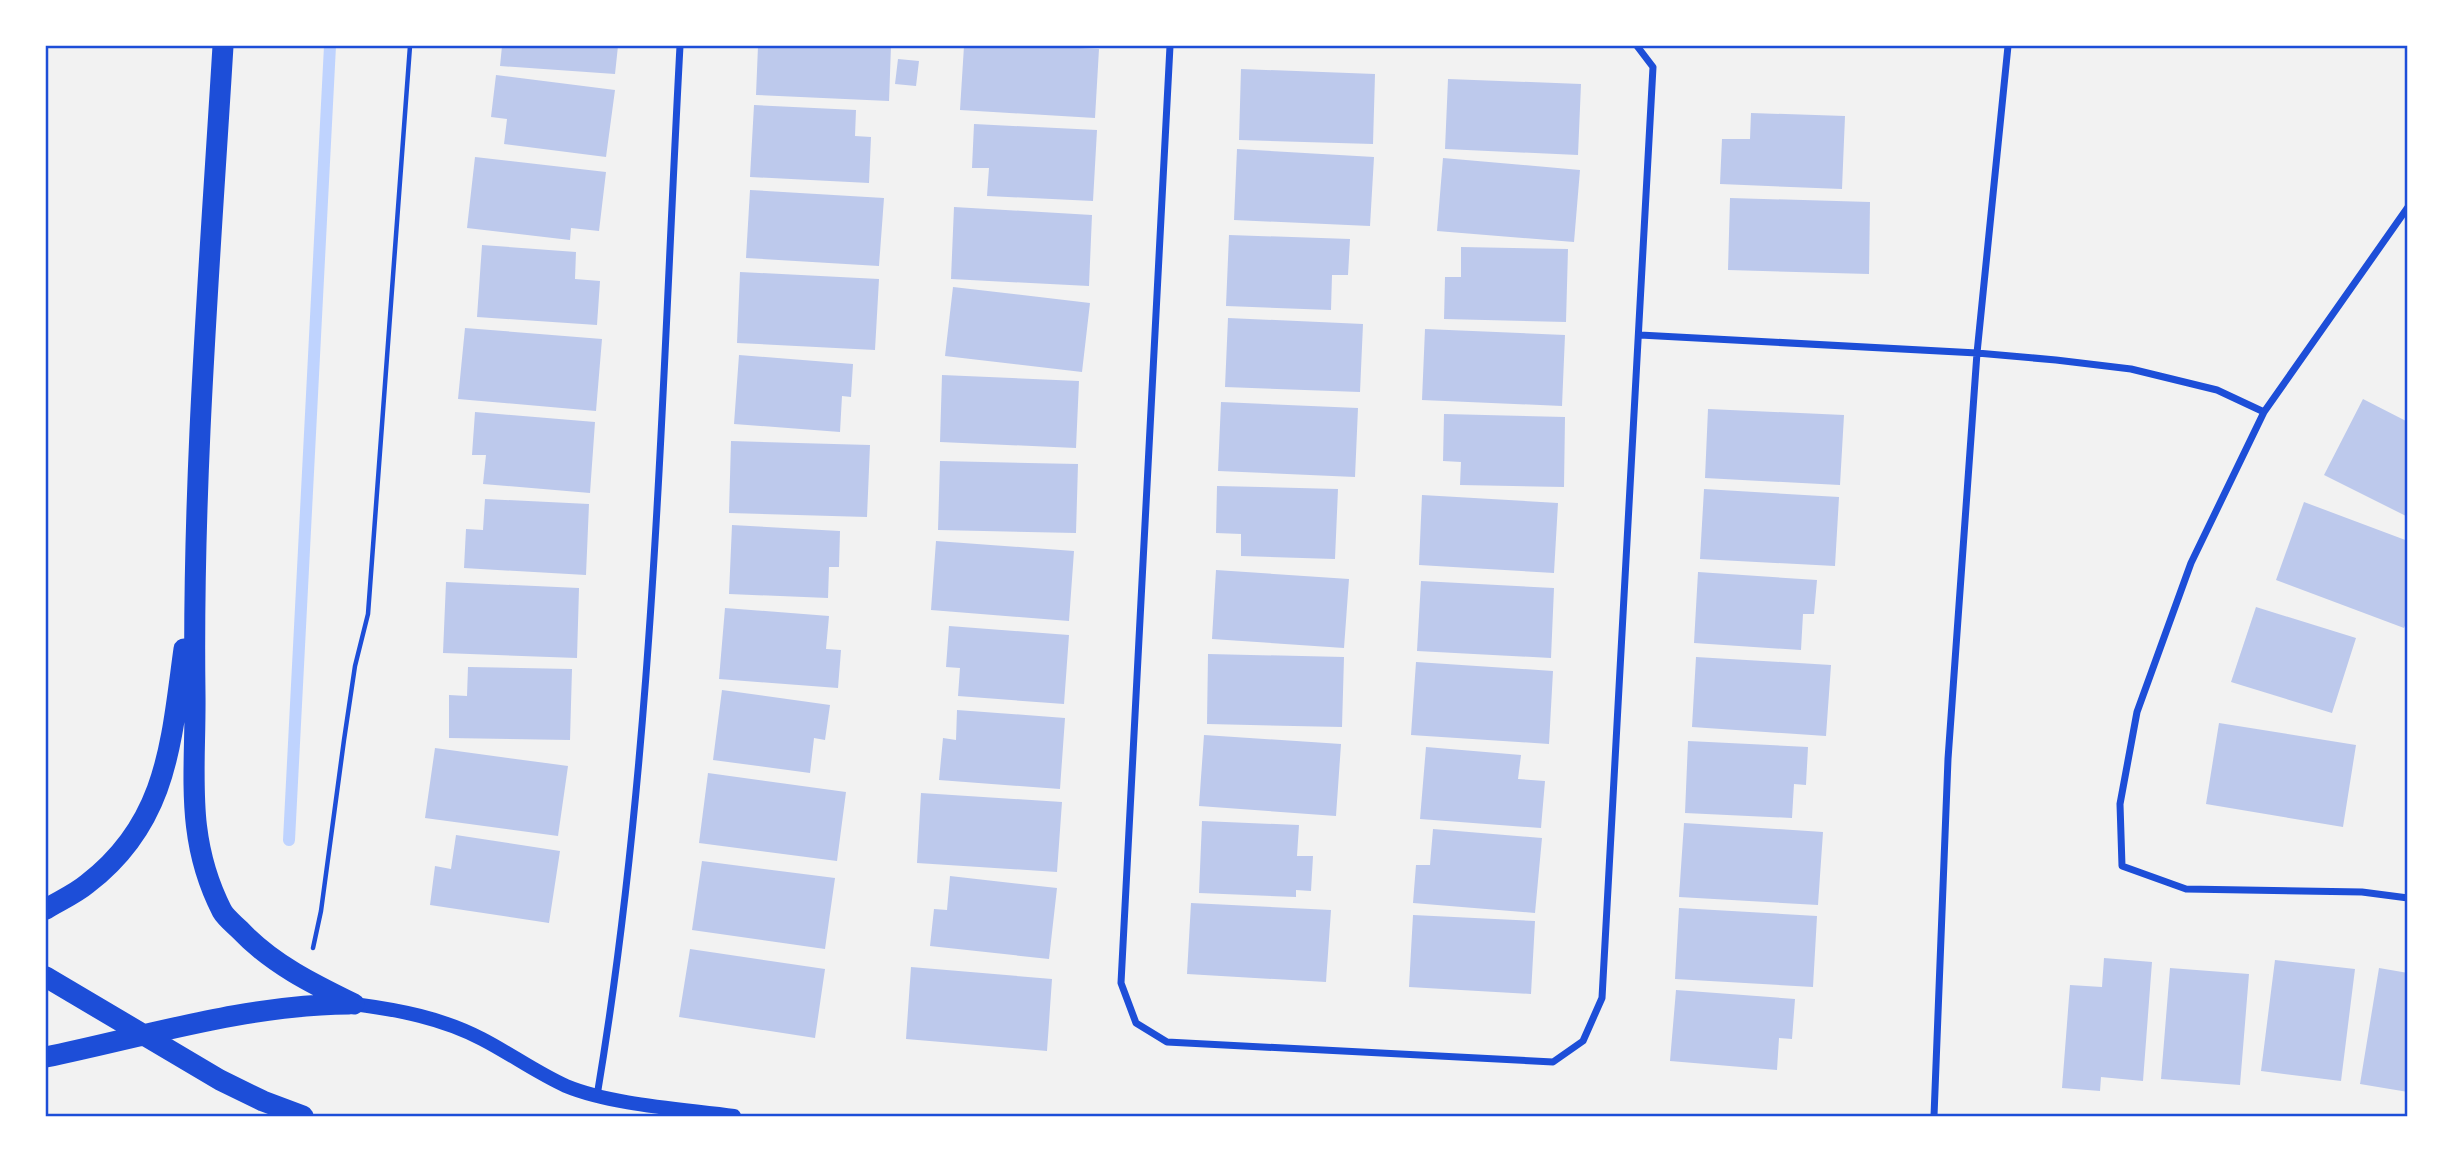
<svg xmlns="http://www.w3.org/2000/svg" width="2453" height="1162" font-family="Signika,sans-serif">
	<rect width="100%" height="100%" fill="#f2f2f2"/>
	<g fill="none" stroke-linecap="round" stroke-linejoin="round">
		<path stroke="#bfd3fe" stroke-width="12" d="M289,840l41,-794"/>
	</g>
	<path fill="#bdc9ec" d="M502,46h116l-3,28 -115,-8z
		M758,46h133l-2,55 -133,-6z
		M964,46h80l55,3 -4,69 -135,-8z
		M898,59l21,2 -3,25 -21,-2z
		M1241,69l134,5 -2,70 -134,-4z
		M496,75l119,15 -9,67 -102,-13 3,-25 -16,-2z
		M1448,79l133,5 -3,71 -133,-6z
		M754,105l102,5 -1,26 16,1 -2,46 -119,-6z
		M1751,113l94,3 -3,73 -122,-5 2,-45h28z
		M974,124l123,6 -4,71 -106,-5 2,-28h-17z
		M1237,149l137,8 -4,69 -136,-6z
		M475,157l131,15 -7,59 -28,-3 -1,12 -103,-12z
		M1443,158l137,12 -6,72 -137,-11z
		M750,190l134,8 -5,68 -133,-8z
		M1730,198l140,4 -1,72 -141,-4z
		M954,207l138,8 -3,71 -138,-7z
		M1229,235l121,4 -2,36h-16l-1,35 -105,-4z
		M482,245l94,7 -1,27 25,2 -3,44 -120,-8z
		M1461,247l107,2 -2,73 -122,-3 1,-42h16z
		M740,272l139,7 -4,71 -138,-7z
		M953,287l137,16 -8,69 -137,-16z
		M1228,318l135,6 -3,68 -135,-5z
		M465,328l137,11 -6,72 -138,-12z
		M1425,329l140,6 -3,71 -140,-6z
		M739,355l114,9 -2,33 -9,-1 -2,36 -106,-8z
		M942,375l137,6 -3,67 -136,-6z
		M2363,399l45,23v95l-84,-42z
		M1221,402l137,6 -3,69 -137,-6z
		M1708,409l136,6 -4,70 -135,-7z
		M475,412l120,10 -5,71 -107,-9 3,-29h-14z
		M1444,414l121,3 -1,70 -104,-2 1,-23 -18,-1z
		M731,441l139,4 -3,72 -138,-4z
		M940,461l138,3 -2,69 -138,-3z
		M1217,486l121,3 -3,70 -94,-3v-22l-25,-1z
		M1704,489l135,8 -4,69 -135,-7z
		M1422,495l136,8 -4,70 -135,-8z
		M485,499l104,5 -3,71 -122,-7 2,-39 17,1z
		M2304,502l104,39v78l-4,9 -128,-48z
		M732,525l108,6 -1,36h-10l-1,31 -99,-4z
		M936,541l138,10 -5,70 -138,-11z
		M1216,570l133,9 -5,69 -132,-9z
		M1698,572l119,8 -3,34h-11l-2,36 -107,-7z
		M1421,581l133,7 -3,70 -134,-7z
		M446,582l133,6 -2,70 -134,-5z
		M2256,607l100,31 -24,75 -101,-31z
		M725,608l104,8 -3,33 15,1 -3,38 -119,-9z
		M949,626l120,9 -5,69 -106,-8 2,-28 -14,-1z
		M1208,654l136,3 -2,70 -135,-3z
		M1696,657l135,8 -5,71 -134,-9z
		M1416,662l137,9 -4,73 -138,-9z
		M468,667l104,2 -2,71 -121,-2v-43l18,1z
		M722,690l108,15 -5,35 -11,-2 -4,35 -97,-13z
		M957,710l108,8 -5,71 -121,-9 4,-42 13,2z
		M2219,723l137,22 -13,82 -137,-23z
		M1204,735l137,9 -5,72 -137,-10z
		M1688,741l120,6 -2,38 -12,-1 -2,34 -107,-5z
		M1426,747l95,8 -3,24 27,2 -4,47 -121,-9z
		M435,748l133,18 -10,70 -133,-18z
		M708,773l138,19 -9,69 -138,-18z
		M921,793l141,9 -5,70 -140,-9z
		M1202,821l97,4 -2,31h16l-2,35 -15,-1v7l-97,-4z
		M1684,823l139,9 -5,73 -139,-8z
		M1433,829l109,9 -7,75 -122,-10 3,-38h14z
		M456,835l104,16 -11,72 -119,-18 5,-39 16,3z
		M702,861l133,17 -10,71 -133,-19z
		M950,876l107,12 -8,71 -119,-13 4,-37 13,1z
		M1191,903l140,7 -5,72 -139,-8z
		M1679,908l138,8 -4,71 -138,-8z
		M1413,915l122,6 -4,73 -122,-7z
		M690,949l135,20 -10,69 -136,-21z
		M2104,958l48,4 -9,119 -42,-4 -1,14 -38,-3 8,-103 32,2z
		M2275,960l80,9 -14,112 -80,-10z
		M911,967l141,12 -5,72 -141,-12z
		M2170,968l79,6 -9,111 -79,-6z
		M2379,968l29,5v119l-48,-8z
		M1676,990l119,9 -3,40 -13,-1 -2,32 -107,-9z"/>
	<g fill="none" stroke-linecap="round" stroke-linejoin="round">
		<path stroke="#1d4ed8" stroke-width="4.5" d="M313,948l8,-37 23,-171 11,-74 13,-52 42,-568"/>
		<path stroke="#1d4ed8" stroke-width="7" d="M1170,46l-49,937 15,40 31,19 386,20 30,-21 19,-43 51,-931 -16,-21
			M2408,207l-144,205 -73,151 -54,149 -17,92 2,62 64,23 176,3 46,6
			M1640,335l337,18 79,7 75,9 86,21 47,22
			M597,1096c58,-346 64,-700 83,-1050
			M1934,1116l14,-357 29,-406 31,-307"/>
		<path stroke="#1d4ed8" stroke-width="14" d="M354,1004c45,6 88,14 128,35 29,15 55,34 84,47 46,19 117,23 168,30"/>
		<path stroke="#1d4ed8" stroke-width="21" d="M223,46c-13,215 -31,432 -28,648 1,78 -11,143 27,217 4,7 12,13 18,19 32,34 73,54 114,74
			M46,909c13,-8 29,-15 41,-25 81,-62 84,-142 97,-235
			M46,977l174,103 43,21 40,15
			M46,1057c101,-21 199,-52 303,-53"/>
	</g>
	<rect width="2453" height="1162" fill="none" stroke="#ffffff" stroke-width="94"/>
	<rect x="47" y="47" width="2359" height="1068" fill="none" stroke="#1d4ed8" stroke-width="2.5"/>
</svg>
